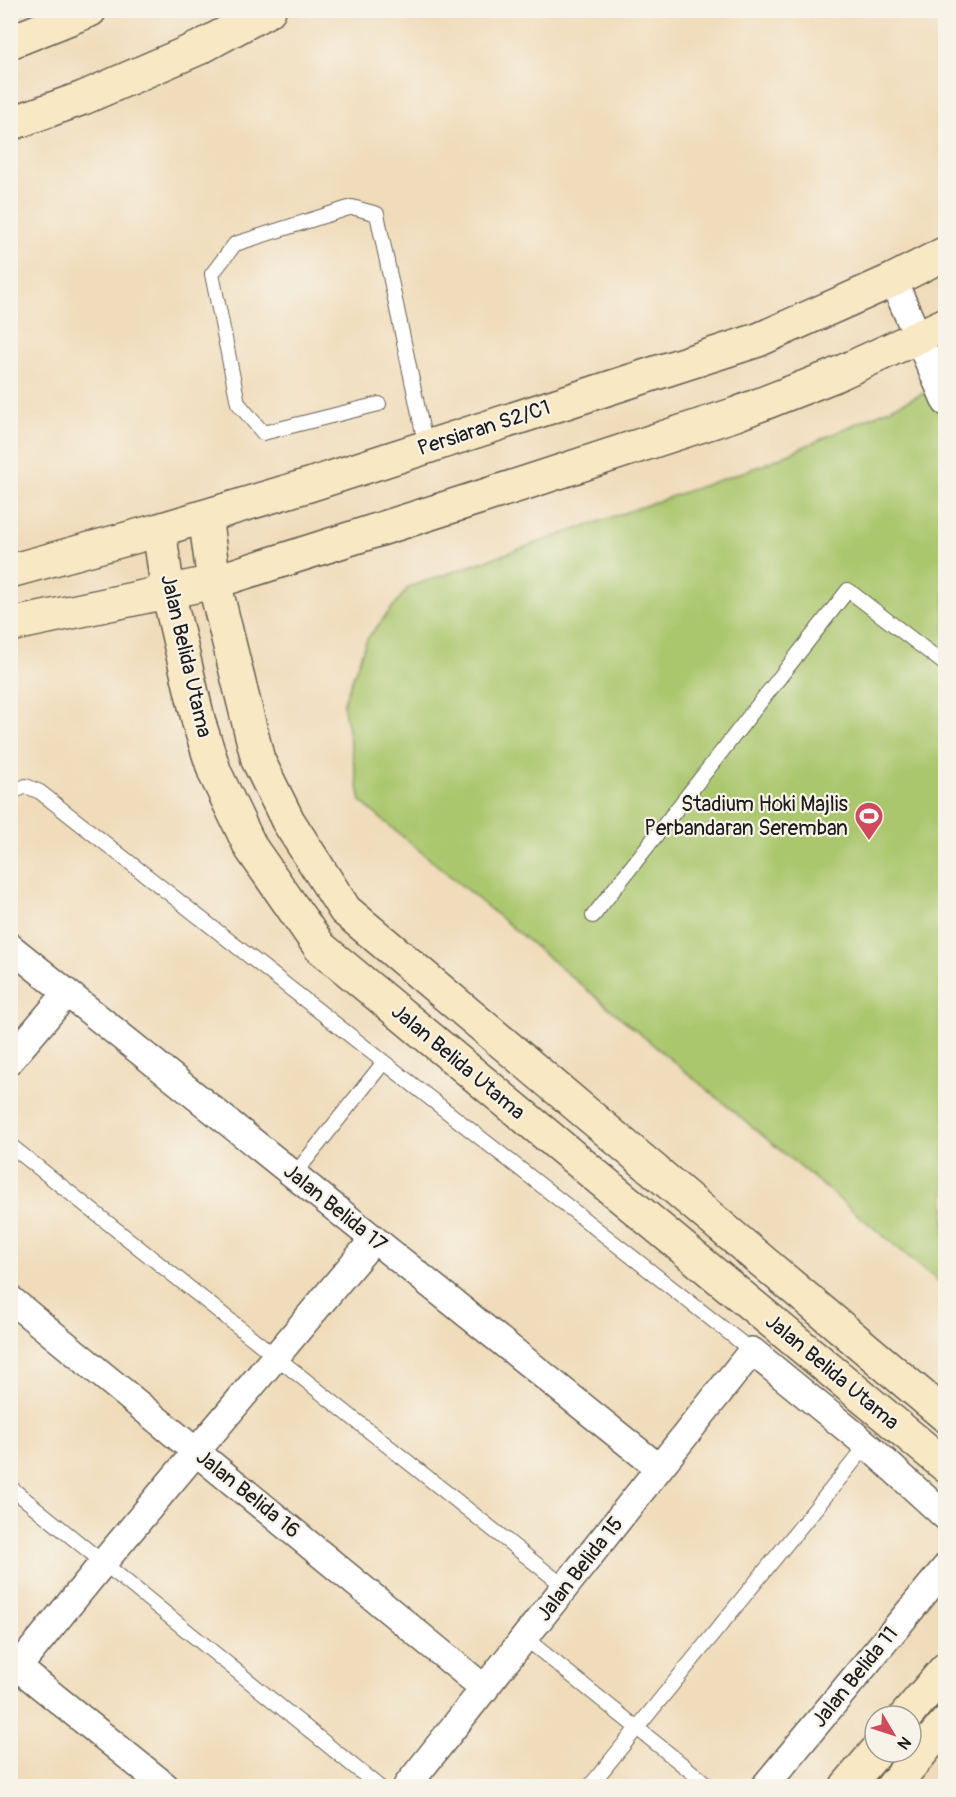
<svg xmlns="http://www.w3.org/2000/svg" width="956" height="1797" font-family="Pangolin,sans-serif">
	<rect width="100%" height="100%" fill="#f7f3e8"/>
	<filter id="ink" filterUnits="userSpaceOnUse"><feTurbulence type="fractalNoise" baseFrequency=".0167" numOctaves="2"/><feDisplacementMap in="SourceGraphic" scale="12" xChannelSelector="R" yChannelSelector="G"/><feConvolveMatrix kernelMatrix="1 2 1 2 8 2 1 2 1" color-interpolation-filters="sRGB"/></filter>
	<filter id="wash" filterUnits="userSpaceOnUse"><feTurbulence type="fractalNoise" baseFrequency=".008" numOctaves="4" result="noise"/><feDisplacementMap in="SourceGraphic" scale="24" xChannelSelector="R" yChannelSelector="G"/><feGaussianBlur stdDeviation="1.35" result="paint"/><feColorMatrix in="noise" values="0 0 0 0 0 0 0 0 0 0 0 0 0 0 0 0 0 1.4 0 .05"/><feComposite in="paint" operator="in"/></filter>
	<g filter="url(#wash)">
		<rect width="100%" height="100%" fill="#f0dcba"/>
		<path fill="#abc76e" stroke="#647245" stroke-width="1.5" d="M945,384v903l-584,-485 -18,-98 24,-65 42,-52 354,-122z"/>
	</g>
	<g filter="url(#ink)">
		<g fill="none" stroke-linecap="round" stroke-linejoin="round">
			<g stroke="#665f53" stroke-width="16">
				<path id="lane" d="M379,404l-116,29 -25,-30 -26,-129 23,-30 117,-37 25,7 49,233
					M10,793l16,-7 14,6 712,559
					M593,916l255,-326 98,75
					M10,1145l555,442
					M294,1175l90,-113
					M10,1487l368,299
					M525,1638l184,148
					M590,1786l277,-341"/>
			</g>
			<g stroke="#665f53" stroke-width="30">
				<path id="street" d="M893,280l53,122
					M10,947l649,521
					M10,1060l57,-67
					M10,1299l475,390
					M10,1661l155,125
					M18,1667l85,-104 271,-324
					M407,1786l345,-435 115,94 79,72
					M765,1786l181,-219"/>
			</g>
			<g stroke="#665f53" stroke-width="36">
				<path id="secondary" d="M10,42l80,-32
					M10,124l73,-26 118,-51 68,-37
					M205,516l9,66 44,178 30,61 57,89 601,506
					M159,530l9,62 31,131 16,50 36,75 69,99 626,519
					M10,571l149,-41 150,-45 449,-145 135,-60 53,-27
					M10,625l204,-43 314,-100 208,-68 97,-38 113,-52
					M906,1716l40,-47
					M847,1786l29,-34
					M893,1786l53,-63"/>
			</g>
			<use href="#lane" stroke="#fff" stroke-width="14"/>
			<use href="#street" stroke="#fff" stroke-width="27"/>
			<use href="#secondary" stroke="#f8e8c3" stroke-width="33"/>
		</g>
	</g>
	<defs>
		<g id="stadium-pin" transform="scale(1.5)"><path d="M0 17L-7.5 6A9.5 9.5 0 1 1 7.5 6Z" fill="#d1495b" stroke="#f7f3e8"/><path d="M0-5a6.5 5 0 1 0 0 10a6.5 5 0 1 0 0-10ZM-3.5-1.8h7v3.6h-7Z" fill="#fff"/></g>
	</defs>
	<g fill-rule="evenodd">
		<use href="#stadium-pin" x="869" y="816"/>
	</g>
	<g text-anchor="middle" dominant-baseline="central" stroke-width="4.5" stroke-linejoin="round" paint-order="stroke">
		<g font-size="21" fill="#1c1c1c" stroke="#f7f3e8">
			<text transform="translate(484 428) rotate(-18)">Persiaran S2/C1</text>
			<text transform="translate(186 656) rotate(77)">Jalan Belida Utama</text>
			<text transform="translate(458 1062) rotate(40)">Jalan Belida Utama</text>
			<text transform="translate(335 1208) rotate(39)">Jalan Belida 17</text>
			<text transform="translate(832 1372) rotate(40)">Jalan Belida Utama</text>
			<text transform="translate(248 1494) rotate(39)">Jalan Belida 16</text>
			<text transform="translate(580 1569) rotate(-52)">Jalan Belida 15</text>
			<text transform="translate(855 1677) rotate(-51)">Jalan Belida 11</text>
		</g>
		<g font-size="21" fill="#1c1c1c" stroke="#f7f3e8" text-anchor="end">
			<text x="848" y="804">Stadium Hoki Majlis<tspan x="848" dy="24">Perbandaran Seremban</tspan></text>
		</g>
	</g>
	<rect width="956" height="1797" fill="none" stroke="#f7f3e8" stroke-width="36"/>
	<g transform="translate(893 1734) rotate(129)"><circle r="28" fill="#f7f3e8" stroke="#9f9d96" stroke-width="1.5"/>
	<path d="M0-4.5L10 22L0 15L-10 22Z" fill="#d1495b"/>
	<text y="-9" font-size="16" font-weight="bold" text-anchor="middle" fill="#1c1c1c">N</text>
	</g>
</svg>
